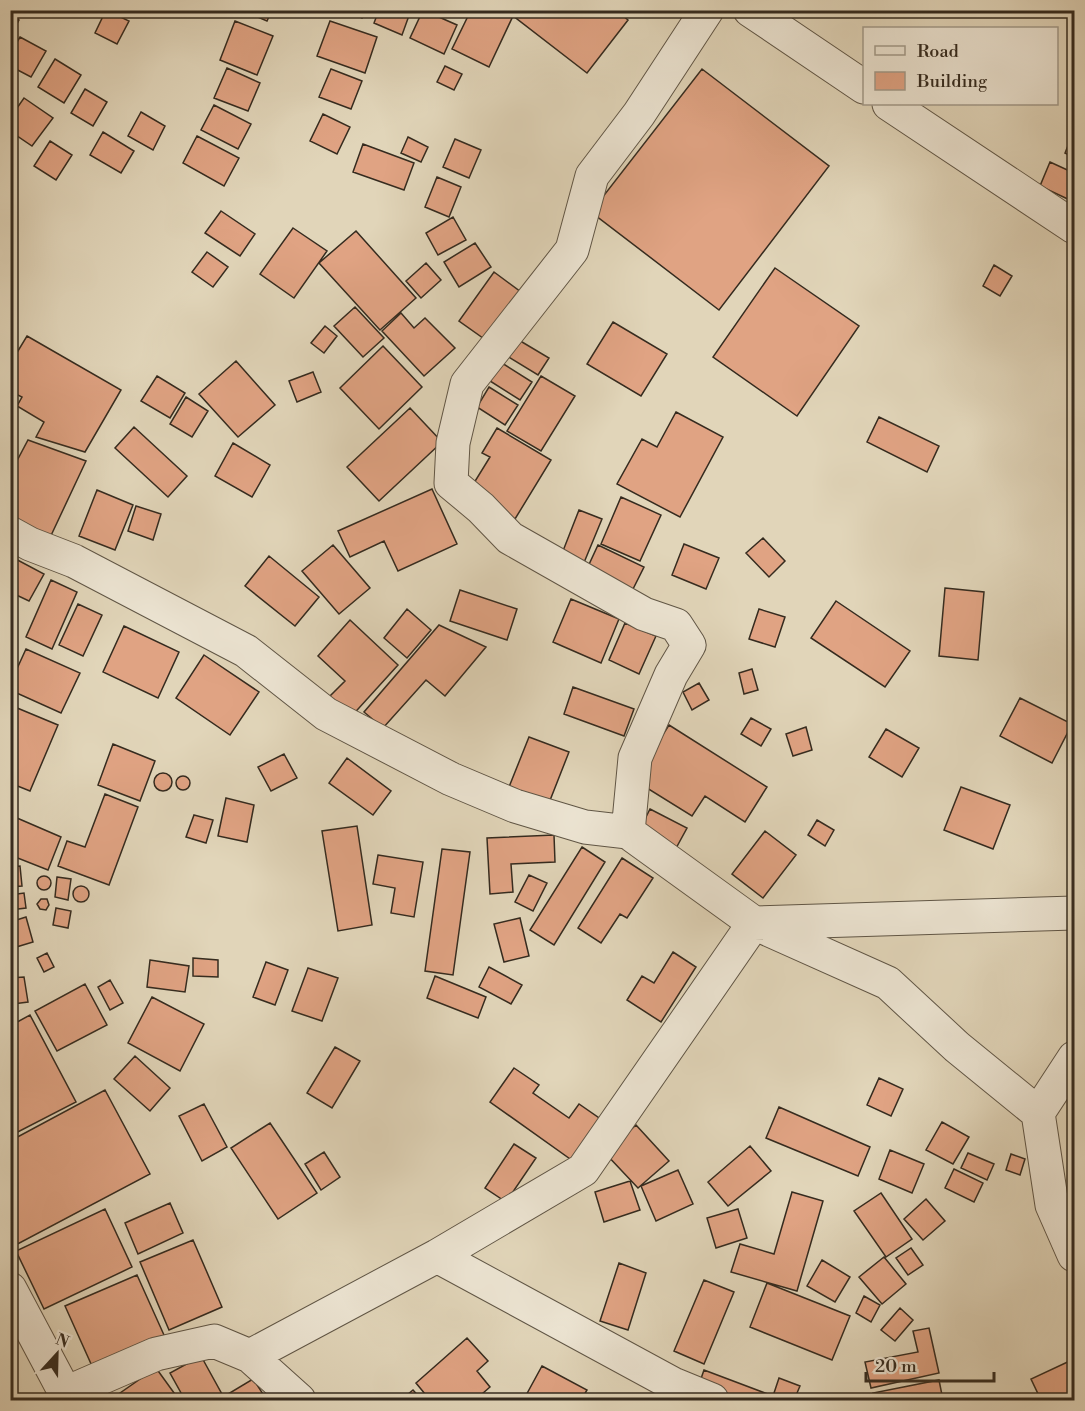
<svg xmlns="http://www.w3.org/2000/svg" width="1085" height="1411" font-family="'Libre Bodoni',serif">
	<rect width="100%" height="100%" fill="#e1d5b9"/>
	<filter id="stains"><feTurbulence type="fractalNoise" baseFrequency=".00333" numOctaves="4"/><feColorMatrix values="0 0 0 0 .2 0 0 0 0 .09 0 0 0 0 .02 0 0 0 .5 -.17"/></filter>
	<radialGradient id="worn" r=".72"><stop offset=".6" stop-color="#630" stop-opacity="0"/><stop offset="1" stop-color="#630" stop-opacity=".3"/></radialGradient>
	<path fill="#e0a383" stroke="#352b1f" stroke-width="1.5" d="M106,10l23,11 -12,23 -22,-11z
		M241,10h31l-5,11z
		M345,10h20l-3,8z
		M379,10h32l-9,25 -28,-12z
		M423,10l34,15 -13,29 -34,-16z
		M471,10h31l11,6 -24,51 -37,-18z
		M516,10h100l12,10 -41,53 -75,-58z
		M10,14l9,6 -9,17z
		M235,21l38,15 -16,39 -37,-15z
		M330,21l47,16 -12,36 -48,-17z
		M20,37l26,14 -15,26 -21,-11v-12z
		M55,59l26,16 -17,28 -26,-16z
		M445,66l17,8 -8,16 -17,-8z
		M227,68l33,15 -12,28 -34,-13z
		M331,69l31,12 -11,28 -32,-12z
		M702,69l127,97 -110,144 -128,-98z
		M85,89l22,13 -14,24 -22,-13z
		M24,98l29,20 -21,28 -22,-15v-13z
		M214,105l37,19 -13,25 -37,-19z
		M141,112l24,14 -12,24 -25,-14z
		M323,114l27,13 -13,27 -27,-13z
		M103,132l31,19 -13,22 -31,-18z
		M1073,133l1,1v23l-9,-4z
		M197,136l42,22 -15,28 -41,-23z
		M408,137l20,10 -7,15 -20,-9z
		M455,139l26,11 -12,28 -26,-11z
		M50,141l22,14 -16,25 -22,-14z
		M363,144l51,19 -10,27 -51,-18z
		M1050,162l24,11v29l-34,-16z
		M437,177l24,10 -12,30 -24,-10z
		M221,211l34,23 -15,22 -35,-23z
		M453,217l13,23 -28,15 -12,-22z
		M293,228l34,23 -33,47 -34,-24z
		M356,231l60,67 -36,32 -61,-67z
		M475,243l16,24 -32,20 -15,-25z
		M207,252l21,15 -15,20 -21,-15z
		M426,263l15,17 -20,18 -15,-17z
		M994,265l18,11 -12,20 -17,-10z
		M775,268l84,58 -62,90 -84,-59z
		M494,272l31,23 -35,48 -31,-22z
		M355,307l29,31 -21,19 -29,-31z
		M401,313l13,15 11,-10 30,30 -31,28 -42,-45z
		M613,322l54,32 -26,42 -54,-32z
		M325,326l12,10 -13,17 -13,-10z
		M27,336l94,54 -36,62 -49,-15 8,-15 -27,-16 5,-9 -12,-6v-27z
		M517,339l32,19 -11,17 -31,-19z
		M383,346l39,41 -43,42 -39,-41z
		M236,361l39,44 -37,32 -39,-43z
		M502,363l30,19 -12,18 -30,-19z
		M313,372l8,20 -24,10 -8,-21z
		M157,376l28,17 -15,25 -29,-17z
		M541,376l34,20 -34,55 -34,-20z
		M489,387l29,18 -13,20 -28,-18z
		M186,397l22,14 -16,26 -22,-13z
		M410,408l32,34 -63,59 -32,-34z
		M676,412l47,25 -43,80 -63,-33 25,-45 15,8z
		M879,417l60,29 -12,26 -60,-30z
		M134,427l53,49 -19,21 -53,-49z
		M497,428l54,32 -36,59 -46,-28 21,-34 -8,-4z
		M28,440l58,21 -39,83 -37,-19v-51z
		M233,443l37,22 -18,32 -37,-21z
		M432,489l25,55 -59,27 -14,-30 -34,16 -12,-26z
		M97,490l36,15 -18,45 -36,-14z
		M621,497l40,18 -21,46 -39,-17z
		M136,506l25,8 -8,26 -25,-9z
		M579,510l23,9 -19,46 -22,-9z
		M763,538l22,23 -16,16 -23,-24z
		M684,544l35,14 -13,31 -34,-14z
		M333,545l37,43 -31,26 -37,-43z
		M598,545l46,22 -13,26 -45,-22z
		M10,556l34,18 -15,27 -19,-9z
		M269,556l50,41 -24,29 -50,-40z
		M51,580l26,12 -25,57 -26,-12z
		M945,588l39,4 -6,68 -39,-4z
		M460,590l57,19 -10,31 -57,-19z
		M571,599l48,20 -18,44 -48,-21z
		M836,601l74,50 -25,36 -74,-49z
		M78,604l24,11 -19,41 -24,-11z
		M407,609l24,21 -24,28 -23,-20z
		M759,609l26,8 -10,30 -26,-8z
		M350,620l48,45 -49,54 -22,-20 18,-18 -27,-25z
		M625,623l31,13 -17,38 -30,-14z
		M439,625l47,22 -41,49 -19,-16 -43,48 -19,-16z
		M124,626l55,26 -21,46 -55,-26z
		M26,649l54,24 -19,40 -51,-23v-6z
		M204,655l55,37 -29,43 -54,-37z
		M752,669l6,21 -14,4 -5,-21z
		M699,683l10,17 -17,10 -9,-18z
		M573,687l61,22 -10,27 -60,-22z
		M1020,698l52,26 -20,39 -52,-27z
		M10,705l48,20 -28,66 -20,-8z
		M751,718l20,11 -10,17 -20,-12z
		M669,725l98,62 -22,35 -40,-26 -13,20 -58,-36z
		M806,727l6,23 -19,6 -7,-22z
		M886,729l33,19 -17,29 -33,-20z
		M529,737l40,15 -22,56 -40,-16z
		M113,744l42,17 -15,40 -42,-16z
		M284,754l13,24 -26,13 -13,-24z
		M347,758l44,33 -18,24 -44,-32z
		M154 782a9 9 0 1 1 18 0a9 9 0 1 1-18 0Z
		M176 783a7 7 0 1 1 14 0a7 7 0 1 1-14 0Z
		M961,787l49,18 -17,44 -49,-19z
		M105,794l33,13 -29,78 -51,-19 9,-25 18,6z
		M226,798l28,7 -7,37 -29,-6z
		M650,809l37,19 -12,22 -36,-19z
		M194,815l19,5 -7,23 -20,-6z
		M17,818l44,19 -13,33 -38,-15v-21z
		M817,820l17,10 -9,16 -17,-11z
		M357,826l15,99 -34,6 -16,-100z
		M765,831l31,24 -33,43 -31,-24z
		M554,835l1,27 -44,2 2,28 -23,2 -3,-56z
		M582,847l23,15 -51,83 -24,-15z
		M442,849l28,3 -17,123 -28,-4z
		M378,855l45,7 -9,55 -23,-4 4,-25 -22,-4z
		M622,858l31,20 -26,40 -7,-4 -19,29 -23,-15z
		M20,866l2,20 -12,1v-20z
		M529,875l18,8 -14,28 -18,-9z
		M37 883a7 7 0 1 1 14 0a7 7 0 1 1-14 0Z
		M57,877l14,2 -3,21 -13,-3z
		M73 894a8 8 0 1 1 16 0a8 8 0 1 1-16 0Z
		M24,893l2,15 -16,2v-15z
		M41,899h6l2,6 -3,5 -6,-1 -3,-5z
		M56,908l15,3 -3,17 -15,-3z
		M26,917l7,25 -20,6 -3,-8v-18z
		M520,918l9,38 -25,6 -10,-38z
		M673,952l23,15 -35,55 -34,-22 15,-24 12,7z
		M47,953l7,14 -10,5 -7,-14z
		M193,958l25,2v17l-25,-1z
		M150,960l39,6 -4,26 -38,-5z
		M266,962l22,8 -13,35 -22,-8z
		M489,967l33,18 -11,19 -32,-17z
		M308,968l30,10 -16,43 -30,-10z
		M435,976l51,21 -8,21 -51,-20z
		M24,977l4,25 -15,2 -3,-26z
		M110,980l13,23 -13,7 -12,-23z
		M85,984l22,41 -50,26 -22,-40z
		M152,997l52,27 -24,47 -52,-28z
		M30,1015l46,87 -66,34v-110z
		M335,1047l25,14 -28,47 -25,-15z
		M135,1056l35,32 -20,23 -36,-32z
		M514,1068l25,17 -6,8 36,25 10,-14 23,16 -29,41 -83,-59z
		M879,1078l24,11 -12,27 -24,-11z
		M105,1090l45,84 -140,74v-107z
		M204,1104l23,43 -25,14 -23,-45z
		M779,1107l91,40 -12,29 -92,-38z
		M942,1122l27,15 -16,27 -27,-14z
		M270,1123l47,70 -39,26 -47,-71z
		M636,1125l33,36 -31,27 -33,-35z
		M514,1144l22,14 -30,44 -21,-14z
		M750,1146l21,25 -43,35 -20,-24z
		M890,1150l34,14 -12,29 -33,-14z
		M324,1152l16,25 -19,13 -16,-26z
		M968,1153l26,11 -7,16 -26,-12z
		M1011,1154l14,5 -5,16 -14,-5z
		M954,1169l29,14 -9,19 -29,-14z
		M678,1170l15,34 -37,17 -15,-35z
		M630,1181l10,29 -36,12 -9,-30z
		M792,1192l31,9 -26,90 -66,-19 9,-28 34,10z
		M881,1193l31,46 -26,18 -32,-46z
		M926,1199l19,22 -22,19 -19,-21z
		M170,1203l13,30 -45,21 -13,-31z
		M105,1209l27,58 -88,42 -28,-58z
		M738,1209l9,29 -31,10 -9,-30z
		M193,1240l29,67 -53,23 -29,-68z
		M911,1248l12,17 -15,10 -12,-17z
		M884,1257l22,27 -24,20 -23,-27z
		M822,1260l28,17 -15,25 -28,-16z
		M619,1263l27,10 -18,57 -28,-9z
		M137,1275l27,60 -72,31 -27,-60z
		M704,1280l30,12 -30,72 -30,-13z
		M767,1283l83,33 -18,44 -82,-33z
		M864,1296l16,9 -9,17 -15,-9z
		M900,1308l13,12 -18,21 -14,-11z
		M929,1328l10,45 -68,15 -6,-26 53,-10 -5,-21z
		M467,1338l21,23 -11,10 13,16 -15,13h-45l-14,-17z
		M201,1356l22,40 -8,4h-30l-15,-27z
		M1074,1359v41h-33l-10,-21z
		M542,1366l45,24 -6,10 -57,-1z
		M156,1368l21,29 -6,3h-61z
		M704,1370l69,26 6,-18 21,8 -6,14h-70l-27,-10z
		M253,1379l14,21h-49z
		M939,1380l4,20h-68l-2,-7z
		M413,1390l9,10h-21z"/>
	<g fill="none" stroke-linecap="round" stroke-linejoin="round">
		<g stroke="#605646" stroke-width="35">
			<path id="minor" d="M750,10l114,77
				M889,104l185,123
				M10,533l20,11 44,17 172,90 80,63 125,65 64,27 70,21 43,5 126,91 134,60 69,64 81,66 14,92 22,50
				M628,832l7,-74 36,-83 18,-30 -13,-20 -32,-11 -134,-76 -29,-30 -30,-25 2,-40 14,-59 105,-134 20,-74 47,-62 68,-104
				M1038,1113l36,-55
				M437,1256l236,128 39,16
				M10,1289l59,111
				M250,1356l187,-100 146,-86 171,-247 320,-10
				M66,1393l90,-39 58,-13 36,15 49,44"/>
		</g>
		<use href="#minor" stroke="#ece4d2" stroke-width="33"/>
	</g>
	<rect width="1085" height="1411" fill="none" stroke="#e1d5b9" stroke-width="36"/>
	<rect x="12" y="12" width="1061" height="1387" fill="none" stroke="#352b1f" stroke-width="3"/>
	<rect x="18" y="18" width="1049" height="1375" fill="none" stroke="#352b1f" stroke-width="1.5"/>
	<rect x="863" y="27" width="195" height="78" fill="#ece4d2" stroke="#a39a8a" stroke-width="1.5"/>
	<rect x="875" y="46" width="30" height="9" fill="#ece4d2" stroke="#a39a8a" stroke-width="1.5"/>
	<text x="917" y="57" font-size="18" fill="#352b1f">Road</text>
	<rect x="875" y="72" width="30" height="18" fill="#e0a383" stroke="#a39a8a" stroke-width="1.5"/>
	<text x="917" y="87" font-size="18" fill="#352b1f">Building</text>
	<g transform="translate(57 1354) rotate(22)" stroke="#ece4d2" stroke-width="4.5" paint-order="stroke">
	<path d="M0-4.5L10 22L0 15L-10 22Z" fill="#352b1f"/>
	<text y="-9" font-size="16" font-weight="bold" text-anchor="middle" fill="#352b1f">N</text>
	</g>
	<path d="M866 1372v9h128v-9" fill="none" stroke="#352b1f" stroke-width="3"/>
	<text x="875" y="1372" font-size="18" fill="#352b1f" stroke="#ece4d2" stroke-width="4.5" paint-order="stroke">20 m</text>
	<rect width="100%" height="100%" filter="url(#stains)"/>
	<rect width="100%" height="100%" fill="url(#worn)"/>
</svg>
